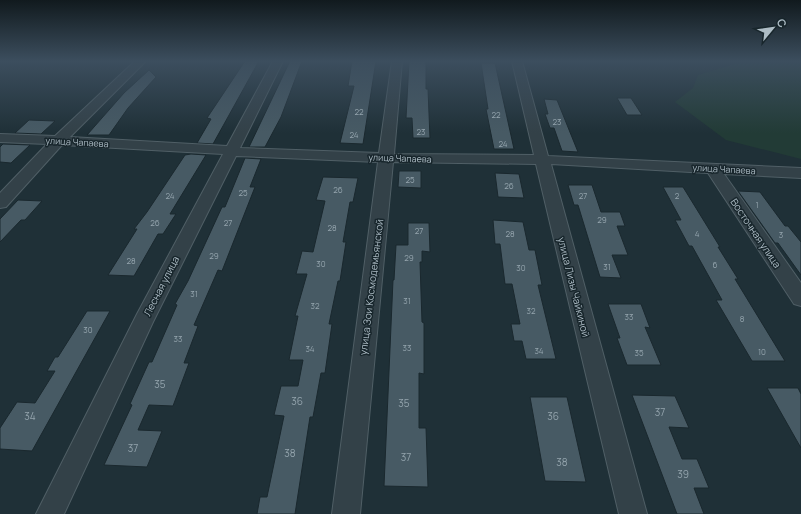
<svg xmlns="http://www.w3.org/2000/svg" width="801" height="514" font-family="Manrope,sans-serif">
	<rect width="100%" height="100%" fill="#1f3037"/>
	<path fill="#223b36" d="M738,61h63v98l-75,-19 -51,-38 18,-14 5,-13 41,-12z"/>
	<path fill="#475a64" stroke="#1a282e" d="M245,61h14l-46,83 -16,-1 14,-24 -4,-1z
		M290,61h12l-21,56 -16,30h-16z
		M352,61h24l-13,83 -23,-1 14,-57h-6z
		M409,61h17v28h2l2,49h-17l-1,-20h-6z
		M481,63h14l19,86h-20l-8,-40h2z
		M149,70l7,7 -28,31 -19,27h-22l37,-42z
		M617,98h14l11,17h-15z
		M544,99l13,1 21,52 -16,-1 -8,-23h-4l-5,-14h3z
		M29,120l26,1 -14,13 -26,-1z
		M3,144l27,1 -19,18 -11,-1v-15z
		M191,154l15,1 -36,59h6l-13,20h-5l-24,42 -26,-1 29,-46h-3l13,-17 38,-57z
		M245,158l16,1 -11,28h5l-33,84 -4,-1 -24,55 4,1 -14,37h5l-16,43 -24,-1 -11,25 24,1 -15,36 -43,-2 28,-60 -2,-1 19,-42h3l25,-57 -2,-1 13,-23 34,-74h3z
		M399,171h22v17l-23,-1z
		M495,173l24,1 5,24 -26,-1z
		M323,177l35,1 -5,24h-3l-7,40h3l-6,39h-2l-9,43h3l-7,49h-4l-8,44h-3l-15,97h-38l3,-17h7l17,-81 -10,-1 7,-29h17l5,-26h-14l9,-44h-3l12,-42h-11l6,-23 11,1 12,-51 -9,-1z
		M568,185h24l9,27h19l5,14h-8l11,29h-16l9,23 -21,-1 -22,-72h-4z
		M663,187h20l37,60h-2l20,32h-3l50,82h-33l-36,-61h6l-30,-54h-3l-14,-26h6z
		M738,191l22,1 25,34h3l13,16v33l-23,-32h-3z
		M18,200l24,1 -17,19h-4l-21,22v-23z
		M493,220l30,2 6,28h6l7,35h-4l18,74h-30l-4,-18h-8l-3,-17h9l-8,-40h-7l-5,-40h-5z
		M408,223h21l1,29 -8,-1v11h-2l2,60 2,1v51l-5,-1v55h7l2,59 -44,-1 9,-206h1l2,-35h12z
		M608,304h33l9,24 -5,-1 16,38h-34l-10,-27h3z
		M87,311h23l-78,140 -32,-2v-21l17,-26 18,1 20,-32h-8l8,-14h3z
		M767,388h31l3,6v54z
		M632,395l43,1 14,32 -20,-1 13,32h15l12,29h-15l10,26h-27z
		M530,397h37l19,85 -41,-1z"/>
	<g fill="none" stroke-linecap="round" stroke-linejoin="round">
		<g stroke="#505f66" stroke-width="2">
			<path id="street" d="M135,61h11l-76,76 157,9 46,-85h10l-43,87 139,5 13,-92h10l-8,93 140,1 -22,-94h10l26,95 253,12v10l-77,-4 77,109v23l-7,-2 -86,-131 -157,-9 96,350h-28l-83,-350 -143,-2 -33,352h-28l46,-352 -142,-6 -83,166 -89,192h-28l101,-200 86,-160 -161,-9 -56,62 -6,1v-15l47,-49 -47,-2v-8l55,2z"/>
		</g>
		<use href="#street" fill="#334148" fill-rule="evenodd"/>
	</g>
	<linearGradient id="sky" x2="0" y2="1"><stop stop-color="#111a1e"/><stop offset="0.46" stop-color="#3c4e5e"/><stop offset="1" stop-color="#3c4e5e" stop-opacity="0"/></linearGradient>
	<rect width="801" height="133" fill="url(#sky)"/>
	<g text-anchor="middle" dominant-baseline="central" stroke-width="3" stroke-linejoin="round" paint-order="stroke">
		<g font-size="8" fill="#94a4ad">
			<text x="359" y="111">22</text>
			<text x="496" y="114">22</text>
			<text x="557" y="121">23</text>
			<text x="421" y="131">23</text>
			<text x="354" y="134">24</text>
			<text x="503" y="143">24</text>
			<text x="410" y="179">25</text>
			<text x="509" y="185">26</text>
			<text x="338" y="189">26</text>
			<text x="243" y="192">25</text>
			<text x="170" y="195">24</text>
			<text x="583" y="195">27</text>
			<text x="677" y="195">2</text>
			<text x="757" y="204">1</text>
			<text x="602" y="219">29</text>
			<text x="155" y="222">26</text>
			<text x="228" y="222">27</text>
			<text x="332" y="227">28</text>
			<text x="419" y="230">27</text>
			<text x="510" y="233">28</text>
			<text x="697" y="233">4</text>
			<text x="781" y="234">3</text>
			<text x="214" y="255">29</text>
			<text x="409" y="257">29</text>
			<text x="131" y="260">28</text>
			<text x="321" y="263">30</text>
			<text x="715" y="264">6</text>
			<text x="607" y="266">31</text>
			<text x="521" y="267">30</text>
			<text x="194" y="293">31</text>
			<text x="407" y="300">31</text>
			<text x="315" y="305">32</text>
			<text x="531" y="310">32</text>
			<text x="629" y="316">33</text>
			<text x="742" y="318">8</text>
			<text x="88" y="329">30</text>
			<text x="178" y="338">33</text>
			<text x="407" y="347">33</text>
			<text x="310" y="348">34</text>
			<text x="539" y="350">34</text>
			<text x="762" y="351">10</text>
			<text x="639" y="352">35</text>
		</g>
		<g font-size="9" fill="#adbcc5" stroke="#18262c">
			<text transform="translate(77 142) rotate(3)">улица Чапаева</text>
			<text transform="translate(400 158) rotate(2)">улица Чапаева</text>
			<text transform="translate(724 169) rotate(3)">улица Чапаева</text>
		</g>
		<g font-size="10" fill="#adbcc5" stroke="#18262c">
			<text transform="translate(756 233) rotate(56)">Восточная улица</text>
			<text transform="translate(161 286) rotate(-63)">Лесная улица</text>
			<text transform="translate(371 287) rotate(-83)">улица Зои Космодемьянской</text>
			<text transform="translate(574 287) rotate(76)">улица Лизы Чайкиной</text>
		</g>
		<g font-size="10" fill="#94a4ad">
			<text x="160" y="384">35</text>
			<text x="297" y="401">36</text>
			<text x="404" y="403">35</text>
			<text x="660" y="412">37</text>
			<text x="30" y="416">34</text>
			<text x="553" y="416">36</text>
			<text x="133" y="448">37</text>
			<text x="290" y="453">38</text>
			<text x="406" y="457">37</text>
			<text x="562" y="462">38</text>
			<text x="683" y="474">39</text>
		</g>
	</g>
	<g transform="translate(773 28) rotate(61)" stroke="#18262c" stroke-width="3" paint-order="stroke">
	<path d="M0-3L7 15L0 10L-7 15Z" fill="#adbcc5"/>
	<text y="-6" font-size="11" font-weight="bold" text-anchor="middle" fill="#adbcc5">С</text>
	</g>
</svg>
